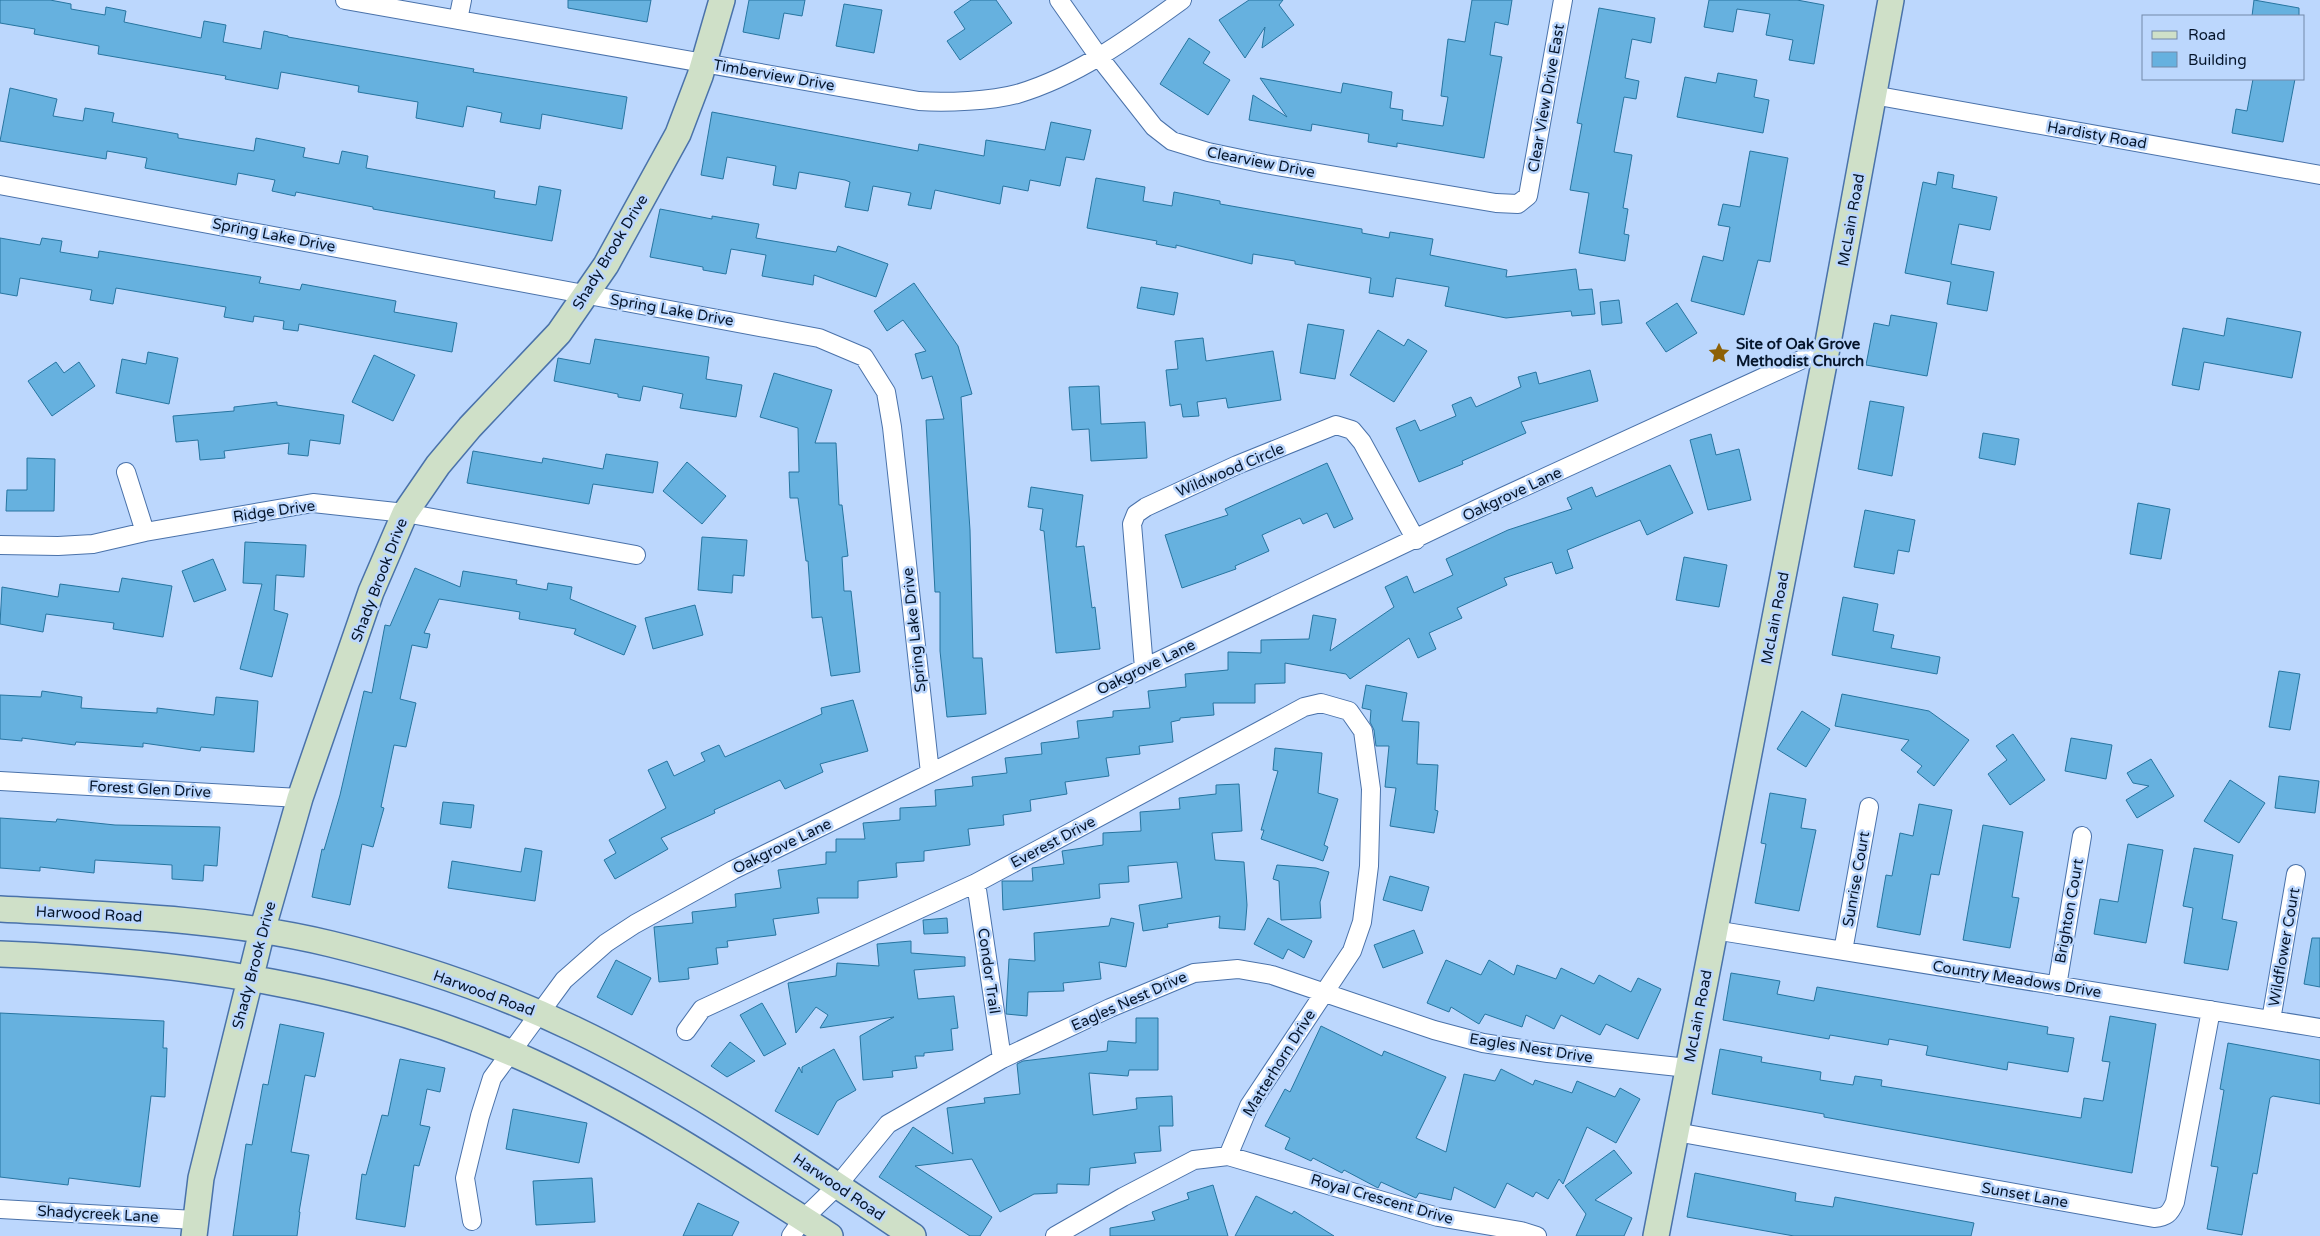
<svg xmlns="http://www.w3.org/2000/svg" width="2320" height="1236" font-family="'Varela Round',sans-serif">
	<rect width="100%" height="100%" fill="#bcd7fd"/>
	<path fill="#66b1df" stroke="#2775a0" d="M0,0h50l21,4v5l34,6 1,-8 20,4 -2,11 77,16 3,-17 22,4 -3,17 38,7 3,-18 24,5v1l186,32 -1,3 154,25 -5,32 -80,-15 -2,15 -40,-7 2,-9 -35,-7 -4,21 -47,-9 2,-16 -60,-10 1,-6 -78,-14 -3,17 -53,-10 1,-3 -128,-22 1,-8 -65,-12 1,-5 -35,-6z
		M568,0h83l-4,22 -79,-14z
		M749,0h56l-3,16 -18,-3 -5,26 -36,-7z
		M971,0h25l16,23 -52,37 -13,-19 18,-12 -11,-17z
		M1249,0h34l-4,5 15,20 -32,23 3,-21 -20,31 -26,-38z
		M1472,0h40l-4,25 -13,-3 -5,33 12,2 -18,101 -87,-15v4l-29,-5 1,-8 -57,-10 -1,7 -62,-11 4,-25 34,22 -27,-39 81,15 2,-10 49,9 -2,16 13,2 -1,10 41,6 5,-29 -7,-1 7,-57 17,3z
		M1709,0h88l27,5 -10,59 -25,-4 4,-20 -27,-5 4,-21 -33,-5 -4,23 -29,-5z
		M2254,0l45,8v8h-47z
		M844,4l38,6 -8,43 -38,-7z
		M1599,8l56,10 -4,25 -19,-4 -7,39 14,3 -3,18 -12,-2 -10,55 18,3 -9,53 5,1 -4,25 5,1 -4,26 -46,-8 10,-60 -19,-3 12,-66 -5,-1z
		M1189,38l21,14 -7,11 27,17 -22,35 -48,-31z
		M1718,73l39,7 -3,17 15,3 -6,33 -86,-16 8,-40 31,6z
		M2253,79h42l-12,63 -51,-9 4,-24 11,2z
		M10,88l47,11 -4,17 30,5 2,-13 29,5 -2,9 66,12v4l76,13 2,-13 49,10 -2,9 36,7 3,-13 26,5 -2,12 129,23 -1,7 42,7 3,-19 22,4 -9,51 -179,-32v-2l-77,-15 -1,4 -23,-5 3,-11 -37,-7 -2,12 -91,-17 2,-10 -40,-7 -1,8 -106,-18z
		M712,112l206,39 1,-7 65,12 2,-16 59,10 6,-28 40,8 -7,30 -18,-3 -6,29 -30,-6 -2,11 -25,-5 -3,18 -65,-14 -4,19 -23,-4 3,-12 -38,-7 -5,25 -23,-4 5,-25 -5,-2 -46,-8 -3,17 -23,-4 3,-19 -49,-9 -4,22 -22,-4z
		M1750,151l38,7 -18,104 -12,-2 -14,55 -53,-14 12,-45 20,5 7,-34 -12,-2 5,-21 17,3z
		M1938,172l16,3 -2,13 45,9 -7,33 -31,-6 -8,40 43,8 -7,39 -40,-7 4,-22 -46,-9 18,-91 13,3z
		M1096,178l49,9 -2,14 29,5 2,-14 46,9v3l142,25v4l27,5 1,-6 43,7 -3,16 77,15 -1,7 70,-8 3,21 13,-1 3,25 -23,2 -1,-5 -65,7 -61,-12 4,-19 -53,-9 -3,19 -24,-4 2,-15 -76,-14v-3l-42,-7 -1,10 -76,-19v3l-20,-4 1,-3 -70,-13z
		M660,209l52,10v-3l47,8 -3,14 80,14 2,-6 50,18 -12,33 -62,-22 -1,10 -51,-9 4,-21 -35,-6 -5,25 -23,-4v-3l-53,-10z
		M0,238l40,7 2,-7 20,3 -2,11 38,6 1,-7 162,26 -2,6 41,7 2,-6 94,17 -2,11 63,11 -5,29 -153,-28 -1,7 -15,-2 1,-8 -30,-5 -1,6 -29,-5 2,-10 -110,-19 -3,16 -23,-4 2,-10 -72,-12 -3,18 -17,-3z
		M914,283l44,63 14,48 -11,3 9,133 3,128h9l4,56 -39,3 -7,-66v-59h-5l-9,-172 18,-1 -12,-43 -10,3 -7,-25 11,-3 -23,-31 -16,11 -13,-20z
		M1141,287l37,6 -4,22 -37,-7z
		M1619,300l3,23 -20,2 -2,-23z
		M1677,303l20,30 -31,19 -20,-29z
		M1891,315l46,8 -10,53 -61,-11 8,-42 15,3z
		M2227,318l74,14 -9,46 -88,-16 -5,28 -27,-5 11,-57 41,8z
		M1308,324l36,6 -9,49 -35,-6z
		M1378,330l26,16 4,-7 19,12 -33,51 -44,-27z
		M1203,338l3,23 67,-10 8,49 -53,8 -2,-10 -29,4 2,14 -16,1 -2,-13 -11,2 -4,-36 12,-1 -3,-28z
		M595,339l114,18 -3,22 36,6 -6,32 -56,-9 3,-14 -40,-8 -3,15 -22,-4v-3l-64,-13 4,-23 32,6z
		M148,352l30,6 -9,46 -53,-11 6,-34 24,5z
		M374,355l41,20 -22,46 -41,-19z
		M56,362l8,11 15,-11 16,24 -43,30 -24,-35z
		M1590,370l8,31 -77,21 5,11 -64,28 1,3 -44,18 -23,-54 19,-8 5,11 36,-15 -4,-11 19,-8 5,10 45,-20 -3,-10 18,-5 3,12z
		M774,373l58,17 -17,53h21l3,62h3l6,51 -6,1 2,34h7l9,81 -29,4 -9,-59 -10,1 -4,-57h-2l-8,-63h-8l-1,-26h10l-1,-44 -38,-11z
		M1099,386l2,38 44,-2 2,36 -56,3 -2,-32 -17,1 -3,-43z
		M1870,401l34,6 -12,69 -34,-7z
		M277,402v3l67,10 -4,29 -30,-4 -2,16 -20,-2 1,-11 -65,8 1,7 -25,2 -2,-20 -22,2 -3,-26 61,-5v-4z
		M1983,433l36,6 -4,26 -36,-7z
		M1711,434l5,21 23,-6 12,51 -43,10 -18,-70z
		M473,451l69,12 1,-5 60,11 3,-15 52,8 -5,31 -60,-9 -4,20 -122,-21z
		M27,458l28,1 -1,52h-48l1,-21h20z
		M687,462l39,34 -24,28 -39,-33z
		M1327,463l26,56 -19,9 -7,-15 -24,11 -3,-6 -38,17 7,16 -34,15 1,3 -54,19 -17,-53 63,-20 -3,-6z
		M1670,465l23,48 -46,22 -7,-15 -73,30 6,18 -17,6 -4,-12 -48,16 3,7 -50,23 5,10 -33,15 7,16 -18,9 -9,-20 -59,41 -4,-5 -61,-11v20l-30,1v19h-42l1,12 -34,3v2l-9,2 2,20 -34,4 1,8 -34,4 3,18 -44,6 2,12 -37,6 1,11 -28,4 1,10 -36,4 2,16 -46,6v10l-28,2 1,14 -39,4v17h-41l2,15 -46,6 3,16 -49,6 1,6 -12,1 2,16 -30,4 1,11 -30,3 -5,-55 39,-4 -1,-11 44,-5 -1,-13 46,-6 -3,-18 48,-6v-12h10v-13h29l-2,-16 37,-3v-12l36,-2 -1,-16 38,-4 -1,-9 35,-4 -2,-15 37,-4 -1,-11 38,-5 -2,-17 36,-4v-6l37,-3 -2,-17 38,-4 -1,-13 43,-4v-18l33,1v-13l48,-1 4,-24 23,4 -6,32 64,-44 -9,-20 22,-11 7,17 39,-18 -7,-16 62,-29 64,-21 -5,-11 25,-11 4,10z
		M1031,487l52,8 -7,52 8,-1 8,62 3,-1 5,42 -44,4 -12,-122 -4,-1 3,-21 -15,-2z
		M2138,503l32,6 -9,50 -31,-5z
		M1865,510l50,10 -6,32 -11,-2 -4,24 -40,-7z
		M702,537l45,3 -3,36 -11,-1 -1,18 -34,-3z
		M245,542l61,3 -2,32 -28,-2 -2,35 14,4 -16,63 -32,-8 22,-85 -19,-1z
		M1684,557l43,8 -8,42 -43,-7z
		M213,559l13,31 -32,12 -12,-31z
		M415,568l45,19 3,-16 54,9 -1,4 31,6 1,-7 24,4 -2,12 66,27 -12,29 -50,-21 2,-5 -57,-10 1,-7 -81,-13 -15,34 6,1 -3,14 -15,-3 -12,54 16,4 -10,44 -12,-2 -13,62 3,1 -11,39 -11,-3 -12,61 -38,-8 10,-48 2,1 16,-55 24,-104 8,2 13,-68 5,1z
		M122,578l50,8 -9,51 -50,-8 1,-6 -68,-9 -3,18 -43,-8 2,-37 56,10 2,-13 59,8z
		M1843,597l35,7 -5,27 21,4 -3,13 49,9 -3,17 -105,-19z
		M695,605l8,30 -50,14 -8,-31z
		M2279,671l21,3 -10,56 -21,-3z
		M1366,685l41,8 -5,28 17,1 -2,42 21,1 -3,45 3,1 -4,22 -44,-7 6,-38 -11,-1 4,-41h-13l-2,-16 -4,-8 1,-12 -9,-2z
		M42,691l40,6 -1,11 76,5v-5l57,7 2,-18 42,4 -4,51 -53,-5 -1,4 -57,-8v4l-67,-5 -1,3 -53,-7v3l-22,-2v-44l41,2z
		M1842,694l87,17 40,29 -35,46 -17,-14 5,-6 -21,-16 8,-10 -74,-14z
		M853,700l15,51 -48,13 3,8 -38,17 -5,-9 -66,30 1,3 -54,25 7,11 -53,30 -11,-19 12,-7 -7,-13 57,-32 -18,-38 19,-9 7,15 31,-15 -4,-8 18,-8 6,12 97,-43 -1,-6z
		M1802,711l28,18 -24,38 -29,-18z
		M2013,734l32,46 -35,25 -22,-31 19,-14 -11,-14z
		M2071,738l41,7 -6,34 -41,-8z
		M1275,748l47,5 -4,40 20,6 -14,46 4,2 -5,14 -62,-22 3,-9h-3l17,-59 -5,-1z
		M2151,759l23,37 -37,22 -11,-18 23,-14 -16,-3 -6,-10z
		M2279,776l40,5 -4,32 -40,-5z
		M2230,780l35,23 -26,40 -35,-22z
		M1239,784l3,47 -30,2 3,27 29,2 3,43 -2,25 -26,-2 1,-12 -53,8 1,3 -25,4 -4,-26 43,-7 -5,-36 -49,4 1,16 -30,2 1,14 -97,12 -1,-29h31l-1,-13 32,-4 -2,-13 41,-6v-12l38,-2 -1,-19 40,-3 -1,-11 37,-4v-9z
		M1770,793l36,6 -5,29 15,2 -17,81 -44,-8 11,-59 -5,-1z
		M443,802l31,3 -3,23 -31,-4z
		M1919,804l33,6 -13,65 -8,-1 -11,61 -43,-8 9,-52 6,1 8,-43 13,3z
		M0,818l56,4 1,-3 58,6 105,2 -3,39 -13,-1 -1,16 -31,-2v-14l-77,-5 -1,13 -54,-6v4l-40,-3z
		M1983,825l40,7 -11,65 7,1 -9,50 -47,-8z
		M2128,844l35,6 -17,93 -52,-9 6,-35 18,3z
		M525,848l17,3 -7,50 -87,-13 4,-27 69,11z
		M2194,848l39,7 -11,64 15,3 -9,48 -44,-7 9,-55 -10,-2z
		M1277,865l39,3 13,4 -9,30 1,16 -40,2 -2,-39 -6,-2z
		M1390,876l39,11 -7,24 -39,-11z
		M947,918l1,15 -24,1 -1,-14z
		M1111,918l23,5 -8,44 -27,-5 2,17 -38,4 1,8 -36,1 -1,24 -21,-2 3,-55 26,2 -1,-28 75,-7z
		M1268,918l44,23 -8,17 -16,-9 -5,10 -29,-15z
		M1414,930l9,23 -40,15 -9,-23z
		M2312,938h8v49l-16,-3z
		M911,941v12l54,4v9l-51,4 4,29 36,-3 4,32 -7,1 2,21 -29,3v3h-9l2,12 -25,3 1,6 -30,3 -3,-44 34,-19 -74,11 8,-13 -12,-8 -20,26 -8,-50 48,-7 1,-13 42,3 -2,-22z
		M616,960l35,18 -19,37 -35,-18z
		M1446,960l35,15 8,-15 25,15 3,-10 39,14 5,-11 33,16 5,-9 32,17 7,-14 23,11 -23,50 -32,-15 -6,11 -39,-20 -7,14 -28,-14 -4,12 -37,-13 -6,10 -28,-17 -2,5 -22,-9z
		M1731,973l49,8 -3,13 37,7 3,-14 231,40 -1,7 27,4 -6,34 -60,-10 -1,8 -81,-15 2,-9 -39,-7 -1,6 -58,-10 -1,4 -106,-19z
		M762,1003l24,41 -22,12 -24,-41z
		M0,1013l164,8 -1,27h4l-2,49 -14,-1 -11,91 -71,-9 -1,7 -68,-8z
		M2110,1016l46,8 -24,149 -308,-56v-3l-112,-20 8,-45 42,8 -1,5 60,10 -1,8 33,5 2,-9 27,4 -1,6 200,32 3,-20 19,3 7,-39 -8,-1z
		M1136,1018h22v52h-29l-1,6 -39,-3 4,42 44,-6 -1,-11 36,-2 1,30h-14l2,25 -27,2 2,10 -46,5 -1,17 -32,-1v9l-23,1 -34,18 -28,-53 -57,7 77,51 -12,19h-10l-91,-59 34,-50 40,27 -6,-46 38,-5 -1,-5 36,-4 -3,-30 6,-3 84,-10 1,-10 28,2z
		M280,1024l44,9 -9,44 -10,-2 -14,77 18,3 -10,57h1l-3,24h-64l13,-92 6,1 11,-61 5,1z
		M1321,1026l61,30 2,-5 62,26 -30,61 30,14 18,-78 31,7 6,-12 32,16 2,-5 37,13 5,-12 38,16 5,-9 20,11 -24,44 -29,-16 -24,57 -4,-5 -11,20 -12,-7 -3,5 -26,-14 -12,25 -41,-21 -3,13 -32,-7 -3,5 -35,-16 -3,6 -34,-18 -2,3 -29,-15 -2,3 -26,-12 5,-11 -25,-12 20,-37 5,3z
		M730,1042l25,19 -28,16 -16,-11z
		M2228,1043l92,17v44l-47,-8 -3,2 -13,76 -4,-1 -11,62 -35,-6 11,-62 -7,-1 13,-76 -4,-1z
		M834,1049l22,41 -19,11 -19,34 -43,-24 24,-44 3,6v-6z
		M400,1059l45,9 -5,24 -13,-3 -7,36 10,2 -11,39 -5,-1 -9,62 -49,-8 6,-45 4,1 16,-60 6,1z
		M513,1109l74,14 -8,40 -73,-14z
		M1614,1150l18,23 -37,27 37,18 -8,18h-48l10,-22 -21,-28z
		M1695,1173l101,20 -1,8 38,6 2,-10 139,26 -3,13h-177l-107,-19z
		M592,1178l3,44 -59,3 -3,-44z
		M1213,1185l15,51h-118v-8l45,-8 -3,-8 37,-13 -2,-6z
		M1256,1196l36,18 2,-3 40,25h-99z
		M698,1203l41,19 -7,14h-49z"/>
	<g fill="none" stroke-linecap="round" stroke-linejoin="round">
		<g stroke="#4a72aa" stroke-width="20">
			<path id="street" d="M345,0l574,101c26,2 73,0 98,-7 61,-18 114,-57 165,-94
				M1059,0l40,57 55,70 18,14 36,11 57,12 231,39 22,1 10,-8 35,-196
				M458,20l4,-20
				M1873,95l447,80
				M0,185l819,153 45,19 22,35 6,35 38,346
				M126,472l19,60
				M0,545l58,1 35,-2 52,-12 168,-29 92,10 231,42
				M1144,668l-12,-144 4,-10 10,-7 91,-42 99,-40 16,5 10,12 54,98
				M0,781l300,17
				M976,883l26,176
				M1714,930l606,98
				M1843,951l26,-144
				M2057,986l25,-150
				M2271,1020l25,-146
				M686,1031l16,-22 274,-126 328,-176 17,-4 28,8 14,20 8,58 -2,77 -7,56 -10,29 -103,155 -21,50 -34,4 -71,37 -68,39
				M1676,1132l478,86c12,-1 16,-4 21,-16l36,-192
				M1228,1156l210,61 83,14 16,5
				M0,1209l195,11
				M472,1221l-7,-43 15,-62 12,-38 72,-98 42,-37 29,-19 98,-54 411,-202 356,-170 327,-150
				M791,1236l12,-17 34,-33 51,-62 114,-65 108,-51 84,-35 44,-4 34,6 162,55 49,13 65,10 140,15"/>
		</g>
		<g stroke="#4a72aa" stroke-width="28">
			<path id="secondary" d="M0,909c110,6 223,9 331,35 82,20 166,48 243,85 120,57 229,134 339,207
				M0,954c181,7 366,32 532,108 105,48 201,112 298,174
				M194,1236l7,-58 61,-247 38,-133 71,-206 34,-79 33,-48 32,-38 89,-94 47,-68 72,-131 22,-58 22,-76
				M1656,1236l171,-888 64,-348"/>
		</g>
		<use href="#street" stroke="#fff" stroke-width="18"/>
		<use href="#secondary" stroke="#cfe0c8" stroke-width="25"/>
	</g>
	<defs>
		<g id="sight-bare" transform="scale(1.725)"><path d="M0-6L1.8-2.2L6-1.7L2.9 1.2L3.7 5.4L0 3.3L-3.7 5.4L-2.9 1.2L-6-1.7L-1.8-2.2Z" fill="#8d6106" stroke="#bcd7fd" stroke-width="2.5" paint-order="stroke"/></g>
	</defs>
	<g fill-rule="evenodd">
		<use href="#sight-bare" x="1719" y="353"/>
	</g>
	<g text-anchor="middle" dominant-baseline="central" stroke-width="5" stroke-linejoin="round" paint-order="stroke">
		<g font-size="15" fill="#05152b" stroke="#bcd7fd">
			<text transform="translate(774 75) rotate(10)">Timberview Drive</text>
			<text transform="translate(1546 98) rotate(-80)">Clear View Drive East</text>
			<text transform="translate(2097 135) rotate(10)">Hardisty Road</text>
			<text transform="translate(1261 162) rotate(11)">Clearview Drive</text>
			<text transform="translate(1851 220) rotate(-80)">McLain Road</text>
			<text transform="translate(274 235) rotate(11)">Spring Lake Drive</text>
			<text transform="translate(610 252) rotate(-59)">Shady Brook Drive</text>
			<text transform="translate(672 310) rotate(10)">Spring Lake Drive</text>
			<text transform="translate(1230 470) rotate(-23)">Wildwood Circle</text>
			<text transform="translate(1512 494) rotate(-25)">Oakgrove Lane</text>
			<text transform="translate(274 511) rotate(-8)">Ridge Drive</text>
			<text transform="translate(379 580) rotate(-69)">Shady Brook Drive</text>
			<text transform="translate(1775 618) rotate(-79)">McLain Road</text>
			<text transform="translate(914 630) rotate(-96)">Spring Lake Drive</text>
			<text transform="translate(1146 667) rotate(-26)">Oakgrove Lane</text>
			<text transform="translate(150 789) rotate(3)">Forest Glen Drive</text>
			<text transform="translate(1053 842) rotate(-28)">Everest Drive</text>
			<text transform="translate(782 846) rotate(-26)">Oakgrove Lane</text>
			<text transform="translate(1856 879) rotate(-80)">Sunrise Court</text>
			<text transform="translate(2069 911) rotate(-80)">Brighton Court</text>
			<text transform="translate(89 914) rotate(3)">Harwood Road</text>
			<text transform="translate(2284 947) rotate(-80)">Wildflower Court</text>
			<text transform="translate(254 965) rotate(-75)">Shady Brook Drive</text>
			<text transform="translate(989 971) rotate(82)">Condor Trail</text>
			<text transform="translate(2017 979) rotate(9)">Country Meadows Drive</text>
			<text transform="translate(484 993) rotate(20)">Harwood Road</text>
			<text transform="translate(1129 1001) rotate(-24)">Eagles Nest Drive</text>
			<text transform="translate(1698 1016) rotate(-79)">McLain Road</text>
			<text transform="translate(1531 1048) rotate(9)">Eagles Nest Drive</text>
			<text transform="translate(1279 1063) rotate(-58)">Matterhorn Drive</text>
			<text transform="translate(839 1187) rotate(34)">Harwood Road</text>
			<text transform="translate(2025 1195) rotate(10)">Sunset Lane</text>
			<text transform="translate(1382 1199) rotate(16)">Royal Crescent Drive</text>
			<text transform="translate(98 1214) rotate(3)">Shadycreek Lane</text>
		</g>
		<g font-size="15" font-weight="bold" fill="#05152b" stroke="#bcd7fd" text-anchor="start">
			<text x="1736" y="344">Site of Oak Grove<tspan x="1736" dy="17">Methodist Church</tspan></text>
		</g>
	</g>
	<rect x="2142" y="15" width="162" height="65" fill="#bcd7fd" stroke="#7389a9"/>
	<rect x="2152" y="31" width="25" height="8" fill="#cfe0c8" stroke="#7389a9"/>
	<text x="2188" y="40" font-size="15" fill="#05152b">Road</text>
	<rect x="2152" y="52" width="25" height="15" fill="#66b1df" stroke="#7389a9"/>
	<text x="2188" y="65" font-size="15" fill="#05152b">Building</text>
</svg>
